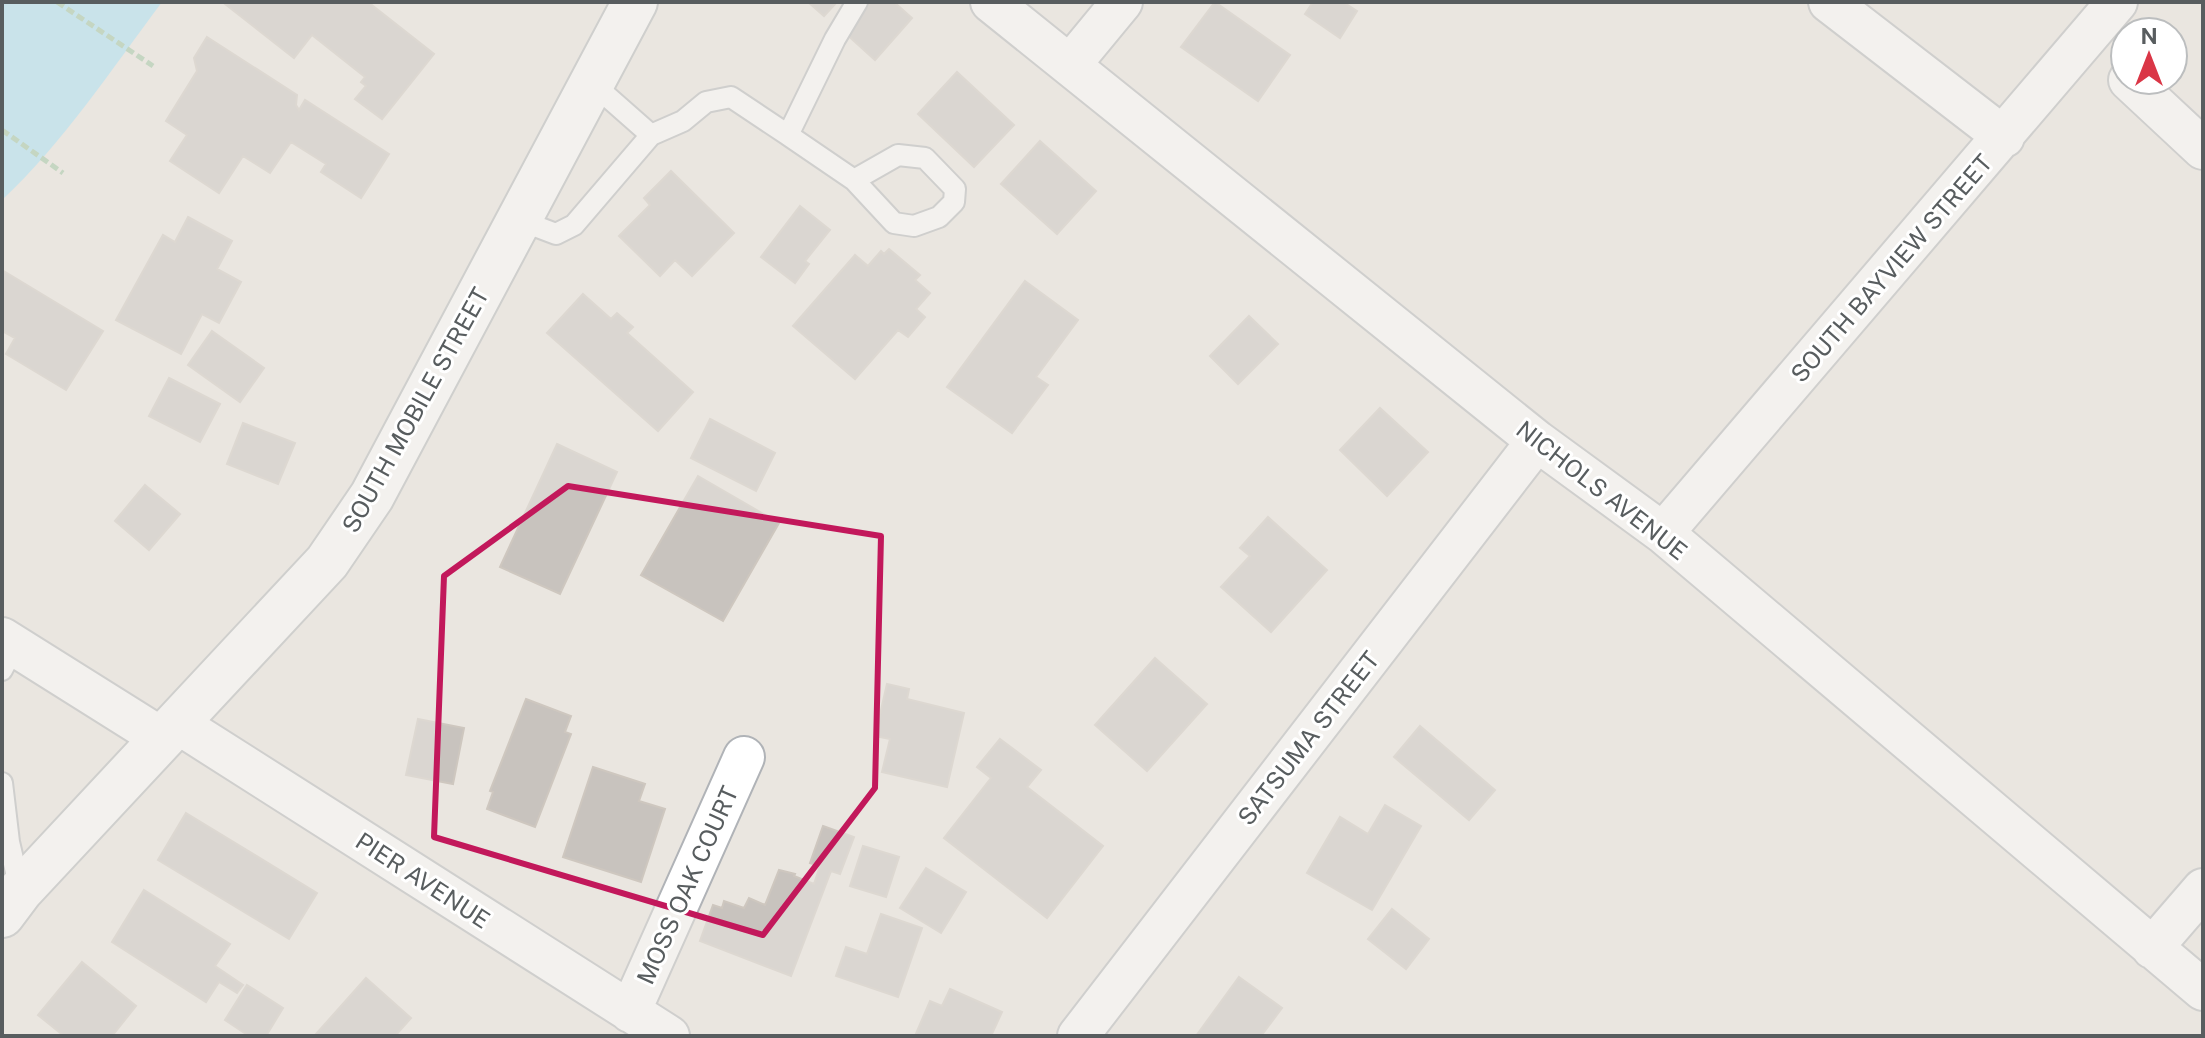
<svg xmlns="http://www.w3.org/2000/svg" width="2205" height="1038" font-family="'Public Sans',sans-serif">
	<rect width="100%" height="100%" fill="#eae6e0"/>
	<path fill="#a2e1f7" d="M2,2h160c-51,68 -98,140 -160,198z"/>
	<path fill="#c8c3be" stroke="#cec7bf" stroke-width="2" d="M226,2h142l66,52 -52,65 -27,-20 11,-13 -5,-4 4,-5 -53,-42 -18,23 -69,-54z
		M808,2h29l-13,14z
		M871,2h23l18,16 -37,42 -31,-28z
		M1215,2l75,53 -32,46 -77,-54z
		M1313,2h30l14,9 -17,27 -35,-24z
		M207,37l90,58 -1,10 3,5 6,-10 84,54 -28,44 -40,-26 5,-8 -35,-22 -21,31 -27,-17 -24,37 -49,-32 17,-26 -21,-14 31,-50 -3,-13z
		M957,72l57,53 -40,42 -56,-53z
		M1040,141l56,50 -39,43 -56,-50z
		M671,171l63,62 -42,43 -17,-16 -15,16 -41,-40 31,-31 -6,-7z
		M800,206l30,24 -25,31 4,3 -14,19 -34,-26z
		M188,217l44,24 -15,28 24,13 -22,41 -17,-9 -21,40 -65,-34 47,-85 12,7z
		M889,249l31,26 -5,5 15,13 -14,16 9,8 -17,20 -10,-7 -43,49 -62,-53 62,-71 13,11 13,-15 3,3z
		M2,270l101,61 -37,59 -60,-36 9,-16 -13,-7z
		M1025,281l53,39 -42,57 12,8 -36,48 -65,-46z
		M583,294l28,25 6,-6 16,14 -6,6 66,59 -35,39 -111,-98z
		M1249,316l29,28 -40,40 -28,-28z
		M212,331l52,37 -24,34 -52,-37z
		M169,378l51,26 -20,38 -51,-26z
		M1380,408l48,44 -41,44 -47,-46z
		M710,419l65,34 -19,38 -65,-33z
		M243,423l52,20 -17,41 -51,-20z
		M557,444l60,28 -57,122 -60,-27z
		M698,476l81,47 -56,98 -82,-46z
		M145,485l35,29 -31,36 -34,-29z
		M1268,517l59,53 -56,62 -50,-45 29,-31 -10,-8z
		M1155,658l52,46 -60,67 -52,-46z
		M887,684l22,5 -2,10 57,14 -17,74 -65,-15 8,-33 -15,-3z
		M526,699l45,17 -6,16 6,2 -36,93 -48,-18 6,-17 -3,-1z
		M418,719l46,9 -11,56 -47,-9z
		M1420,726l75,64 -26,30 -75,-63z
		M1000,739l41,31 -14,17 76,59 -56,72 -103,-80 47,-60 -14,-11z
		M593,767l52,17 -6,17 26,8 -24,73 -78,-25z
		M1385,805l36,21 -49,84 -65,-37 33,-56 28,17z
		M186,813l131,80 -28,46 -131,-79z
		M823,826l31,11 -14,37 -9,-3 -40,105 -91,-35 13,-36 9,3 2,-7 20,7 5,-10 16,7 14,-35 16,4 -1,2 20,8 6,-18 -10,-3z
		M863,846l36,11 -13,40 -36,-11z
		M926,868l40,24 -25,41 -41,-25z
		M144,890l86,54 -15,22 28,19 -6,8 -18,-11 -13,20 -94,-60z
		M1392,909l37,30 -23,30 -38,-30z
		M881,914l41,14 -24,69 -62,-21 10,-29 21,7z
		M82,962l54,44 -24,30h-48l-26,-21z
		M1239,977l43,31 -21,28h-65z
		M366,978l45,40 -16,18h-77l-2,-2z
		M247,985l36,23 -17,28h-17l-24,-16z
		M950,989l52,23 -11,24h-76l15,-35 12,5z"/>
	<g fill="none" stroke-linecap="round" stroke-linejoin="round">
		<g stroke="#b0b3b7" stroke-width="24">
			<path id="service" d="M651,135l32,-14 23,-19 25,-5 57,38 47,-96 22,-37
				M788,135l66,45 40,43 20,3 25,-9 15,-15 1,-13 -30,-31 -27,-3 -44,25
				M519,220l37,14 18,-9 77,-90 -59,-52
				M2,670l13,-25
				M2,783l7,59 11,47"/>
		</g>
		<g stroke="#b0b3b7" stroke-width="44">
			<path id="minor" d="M991,2l546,439 126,92 540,457
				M1829,2l175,135
				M1070,65l52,-63
				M2129,80l74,69
				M1663,533l454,-531
				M2,638l161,101
				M177,723l492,313
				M2152,948l51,-59
				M630,1012l114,-255
				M1078,1036l459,-595"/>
		</g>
		<g stroke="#afb4b6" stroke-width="48">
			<path id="secondary" d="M2,915l18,-24 307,-329 45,-66 263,-494"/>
		</g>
		<path stroke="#99c39d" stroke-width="5" stroke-dasharray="8 4" stroke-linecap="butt" d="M57,2l96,64
			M2,130l61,43"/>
		<use href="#service" stroke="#fff" stroke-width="20"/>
		<use href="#minor" stroke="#fff" stroke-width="40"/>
		<use href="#secondary" stroke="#fff" stroke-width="44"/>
	</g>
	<path d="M0 0H2205V1038H0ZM568,486l313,50 -6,252 -112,147 -329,-98 10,-261z" fill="#eae6e0" fill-opacity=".55" fill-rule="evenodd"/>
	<path fill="none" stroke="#c2185b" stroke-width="6" stroke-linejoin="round" d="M568,486l313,50 -6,252 -112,147 -329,-98 10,-261z"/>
	<g text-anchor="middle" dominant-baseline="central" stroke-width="6" stroke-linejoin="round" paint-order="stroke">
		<g font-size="24" fill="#585d5f" stroke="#fff">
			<text transform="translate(1891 268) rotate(-49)">SOUTH BAYVIEW STREET</text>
			<text transform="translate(415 410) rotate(-61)">SOUTH MOBILE STREET</text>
			<text transform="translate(1602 490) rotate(38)">NICHOLS AVENUE</text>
			<text transform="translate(1308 738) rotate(-52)">SATSUMA STREET</text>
			<text transform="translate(423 880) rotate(33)">PIER AVENUE</text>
			<text transform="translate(687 885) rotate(-66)">MOSS OAK COURT</text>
		</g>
	</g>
	<rect width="2205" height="1038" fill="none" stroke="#585d5f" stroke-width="8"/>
	<g transform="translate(2149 56)"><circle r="38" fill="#ffffff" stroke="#bcbebf" stroke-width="2"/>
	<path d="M0-6L14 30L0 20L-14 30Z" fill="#da3646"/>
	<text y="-12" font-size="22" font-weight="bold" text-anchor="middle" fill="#585d5f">N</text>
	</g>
</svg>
